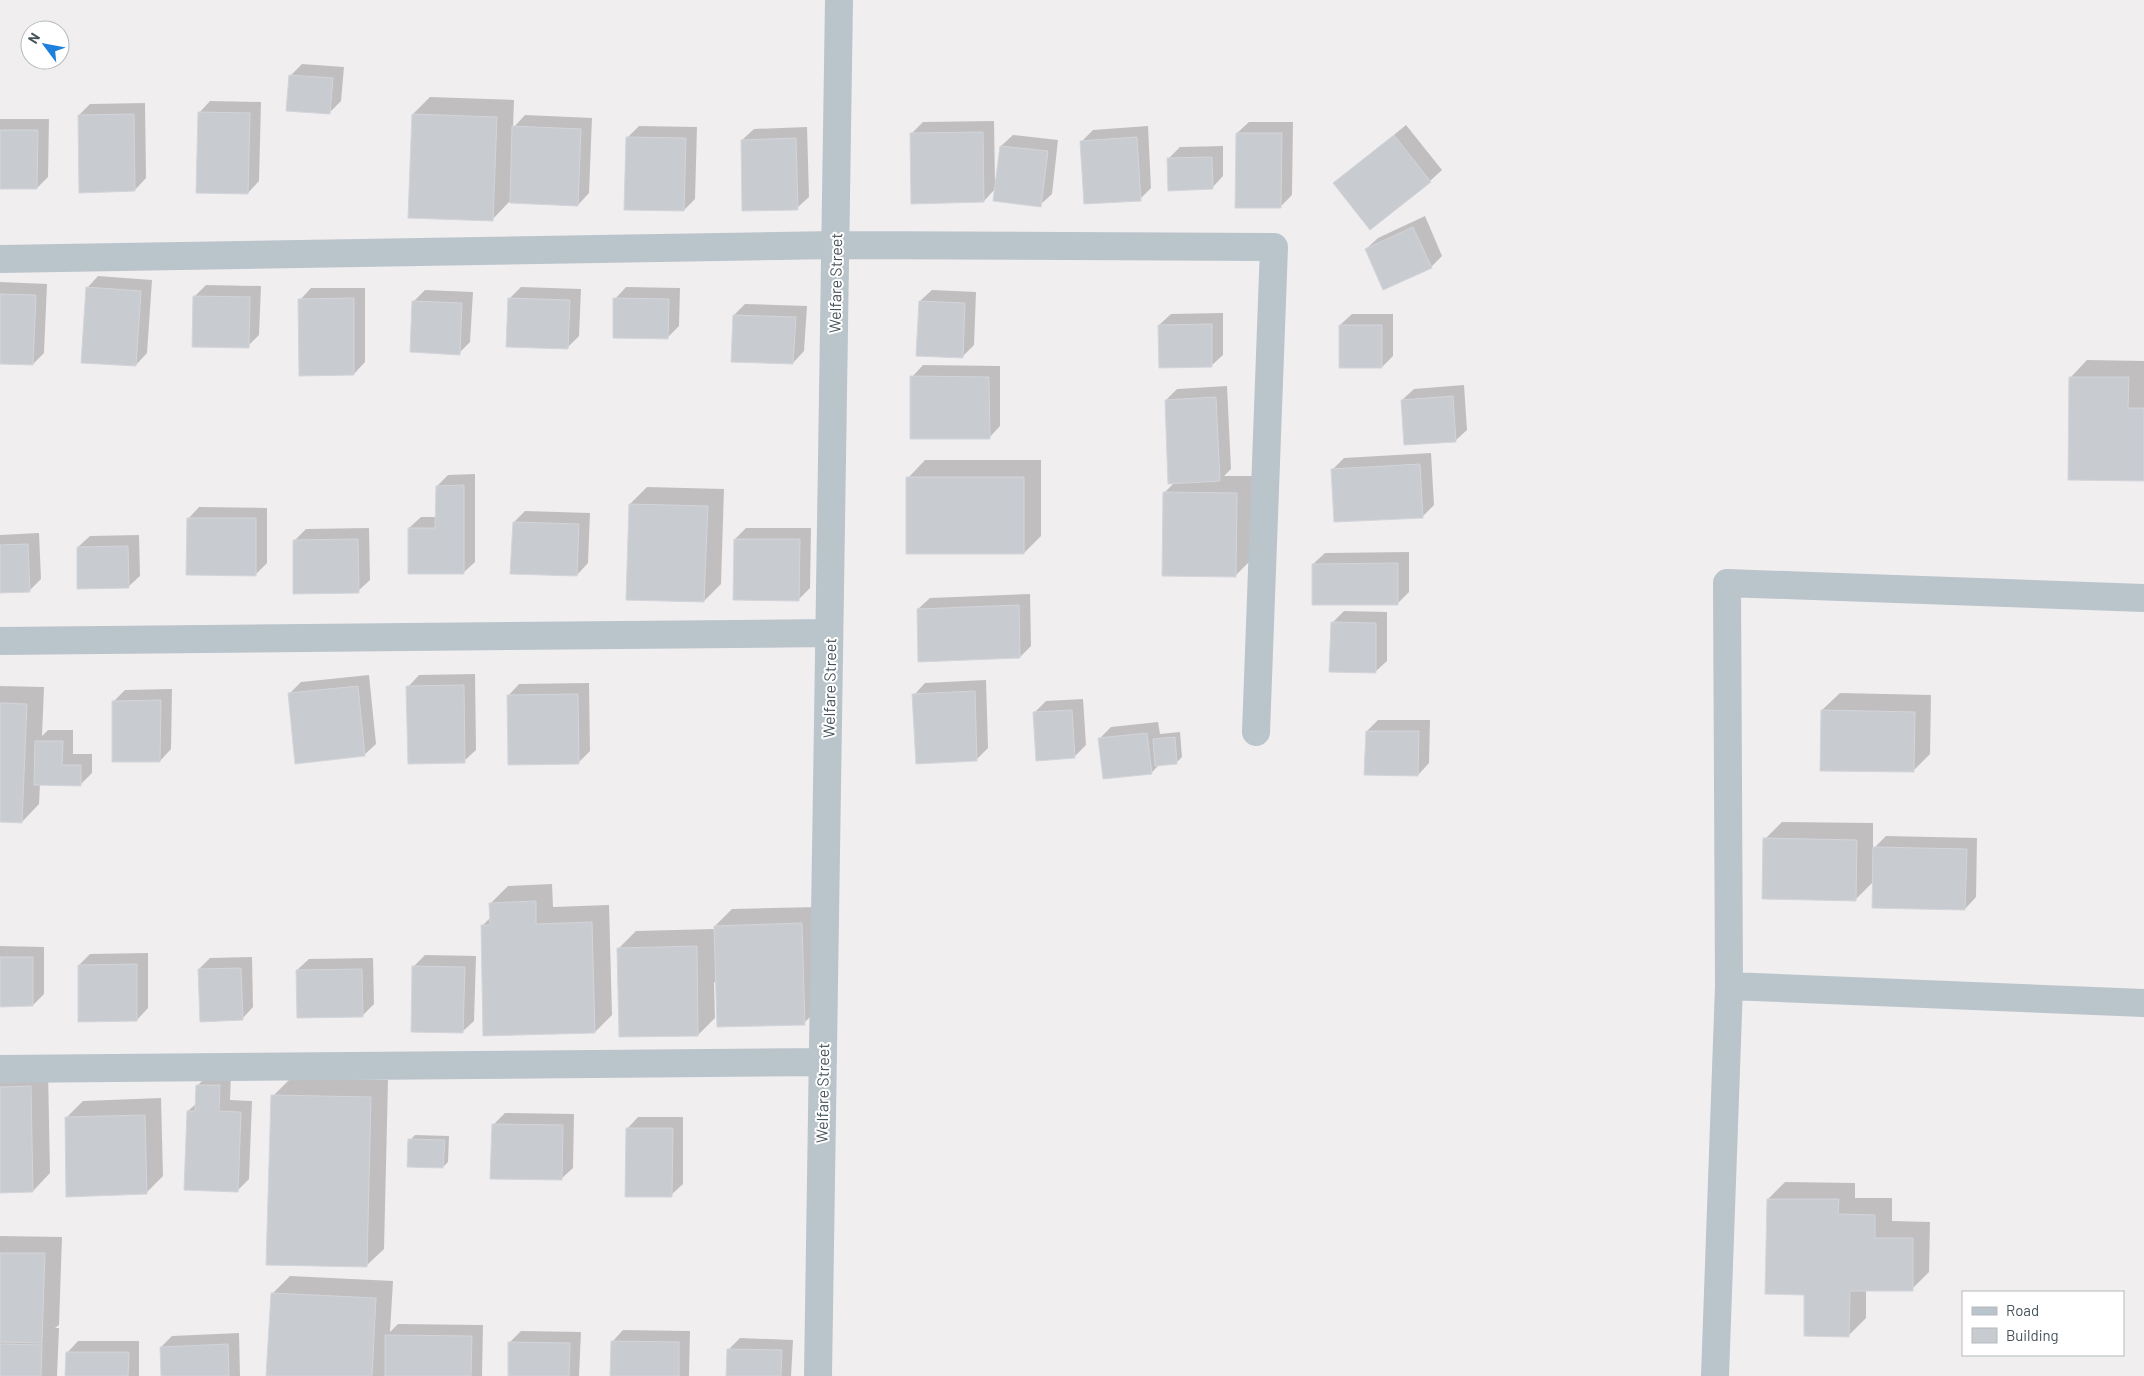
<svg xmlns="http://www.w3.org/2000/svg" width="2144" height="1376" font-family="Barlow,sans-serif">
	<rect width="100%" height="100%" fill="#f1eeef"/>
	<path fill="#0003" d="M302,64l42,3 -3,34 -12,12 -39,-37z
		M430,97l84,3 -1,28 12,-13 67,3 -3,75 -11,12 -69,-3 -17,18 -79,-106z
		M210,101l51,1 -2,79 -11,12 -49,-80z
		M145,103l1,75 -11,12 -56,-75 11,-11z
		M0,119h49l-1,58 -11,11h-37z
		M994,121l1,62 6,-37 12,-11 45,5 -6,54 -12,11 -44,-17 -12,13 -73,-67 12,-12z
		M1249,122h44l-1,73 -12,12 -43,-74z
		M1406,125l36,45 -12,11 -95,2z
		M639,126l58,1 -2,72 -11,11 -57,-72z
		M1148,126l3,62 -11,11 -59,-57 12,-12z
		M807,127l2,70 -12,11 -55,-68 12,-11z
		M1223,146v30l-11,12 -44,-29 12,-12z
		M1425,216l17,40 -11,11 -65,-18 12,-11z
		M98,276l54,4 -5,73 -11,12 -49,-77z
		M0,282l47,2 -3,69 -11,11 -33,-1z
		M206,285l55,1 -2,49 -11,11 -54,-49z
		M521,287l60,2 -2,47 -12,12 -58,-49z
		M626,287l54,1 -1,38 -11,11 -53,-38z
		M311,288h54v74l-11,12 -54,-74z
		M425,290l48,2 -3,50 -11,11 -45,-52z
		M932,290l44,2 -2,53 -12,12 -42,-56z
		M745,304l62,2 -3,45 -11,12 -59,-48z
		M1223,313v42l-12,11 -52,-41 12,-11z
		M1352,314h41v42l-11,11 -42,-42z
		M2087,360l57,1v118l-74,-101z
		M923,365l77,1v60l-11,12 -77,-61z
		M1464,385l3,45 -12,11 -53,-41 12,-11z
		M1227,386l4,83 -7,7h30l-2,83 -17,17 -71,-83 11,-11 -9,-82 11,-11z
		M1431,453l3,52 -12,12 -89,-48 11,-11z
		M925,460h116v76l-17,17 -116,-75z
		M475,474v88l-12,11 -54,-45 12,-11h15l1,-31 11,-11z
		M647,487l77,2 -3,95 -17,17 -74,-97z
		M199,507l68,1v55l-12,12 -67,-56z
		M525,511l65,2 -2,50 -11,12 -63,-53z
		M369,528l1,52 -12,11 -64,-50 12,-12z
		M746,528h65l-1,60 -11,11 -64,-60z
		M39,533l2,46 -12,12 -29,1v-57z
		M139,535l1,41 -12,11 -50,-40 12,-11z
		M1409,552v40l-11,11 -85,-39 12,-11z
		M1030,594l1,52 -11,11 -102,-48 12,-11z
		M1344,611l43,1v49l-12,11 -43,-49z
		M475,674l1,76 -12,11 -56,-74 11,-12z
		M369,675l7,69 -12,11 -75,-61 12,-12z
		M986,680l2,68 -11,11 -63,-64 11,-12z
		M589,683l1,68 -11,11 -71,-66 11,-12z
		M0,686l44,1 -2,49 6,-6h25v24h19v19l-12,12 -40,-1 -1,20 -17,18 -22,-1z
		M172,689l-1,60 -11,12 -46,-60 11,-11z
		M1840,693l91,2 -1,59 -17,17 -91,-61z
		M1083,699l3,46 -12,12 -40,-44 12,-12z
		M1378,720h52l-1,43 -11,12 -51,-44z
		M1158,722l2,12 20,-2 2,25 -6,6 -16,1 -9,9 -52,-34 12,-12z
		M1782,822l91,1v26l13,-13 91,2 -1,59 -11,12 -91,-28 -19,19 -90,-61z
		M552,884l1,23 56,-2 3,110 -17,17 -113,-106 9,-9v-14l17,-17z
		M819,907l2,99 -17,17 -90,-41 1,36 -17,17 -79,-87 17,-17 79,-2v-3l17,-17z
		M0,946l44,1v47l-11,11h-33z
		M148,953v55l-11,12 -58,-55 11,-11z
		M425,955l51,1 -2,65 -12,11 -48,-66z
		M252,957l1,50 -11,12 -43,-50 11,-11z
		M373,958l1,46 -12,12 -65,-46 12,-11z
		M48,1070l2,103 -17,18 -33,1v-121z
		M209,1074l22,1 -1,25 22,1 -3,78 -11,11 -50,-79 9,-8v-17z
		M290,1079l98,1 -4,169 -18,17 -93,-170z
		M161,1098l2,78 -17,17 -80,-75 17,-17z
		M505,1113l69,1 -1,54 -12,11 -68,-54z
		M638,1117h45v67l-12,11 -44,-66z
		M415,1135l34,1 -1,26 -5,5 -33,-27z
		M1785,1182l70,1v15h37v23l38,1 -1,50 -17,17h-46v29l-17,17 -44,-42 -37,-94z
		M0,1236l62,1 -3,88 -4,3h4l-2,48h-57z
		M290,1276l103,5 -3,51 8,-8 85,1 -1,51h-214l4,-82z
		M623,1330l67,1 -1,45h-78l1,-34z
		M521,1331l60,1 -2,44h-70l1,-34z
		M239,1333l1,43h-78l-1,-29 11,-11z
		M740,1338l53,2 -2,36h-64l1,-26z
		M78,1341h61v35h-72v-23z"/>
	<path fill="#c8ccd1" stroke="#d3d5da" d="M289,75l44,3 -3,36 -44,-3z
		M198,112l52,1 -2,81 -52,-1z
		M134,114l1,77 -56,2 -1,-78z
		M412,114l85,3 -4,104 -85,-3z
		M512,126l69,3 -3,77 -68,-3z
		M0,130h38l-1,59h-37z
		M983,132l1,70 -73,2 -1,-71z
		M1236,133h46l-1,75h-46z
		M1394,135l37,47 -61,48 -37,-47z
		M626,137l60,1 -2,73 -60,-1z
		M1137,137l4,64 -57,3 -4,-63z
		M796,138l2,72 -56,1 -1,-71z
		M1000,146l48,5 -7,56 -48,-6z
		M1212,157l1,32 -45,2 -1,-33z
		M1413,227l19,41 -49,22 -18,-41z
		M86,287l55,4 -5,75 -55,-3z
		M0,294l36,1 -3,70 -33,-1z
		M193,296l57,1 -1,51 -57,-1z
		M354,298v77l-55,1 -1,-77z
		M508,298l62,2 -2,49 -62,-2z
		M613,298l56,1 -1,40 -55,-1z
		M412,301l50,2 -2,52 -50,-3z
		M919,301l46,2 -2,55 -47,-2z
		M733,315l63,2 -3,47 -62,-2z
		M1212,324v43l-53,1 -1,-43z
		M1339,325h43v43h-43z
		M910,376l79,1 1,62h-80z
		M2069,377h60l-1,31h16v73l-76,-1z
		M1453,396l3,46 -52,3 -3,-45z
		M1216,397l4,84 -52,3 -3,-84z
		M1420,464l3,54 -89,4 -3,-53z
		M906,477h118v77h-118z
		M464,485v89h-56v-46h27l1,-42z
		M1163,492l74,1 -1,84 -74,-1z
		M629,504l79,2 -4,96 -78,-2z
		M187,518h69v58l-70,-1z
		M513,522l66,2 -2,52 -67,-2z
		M358,539l1,54 -66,1v-54z
		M734,539h66l-1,62 -66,-1z
		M28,544l2,48 -30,1v-48z
		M128,546l1,42 -52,1v-42z
		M1398,563v42h-86v-41z
		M1019,605l1,53 -102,4 -1,-53z
		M1331,622l45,1v50l-47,-1z
		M464,685l1,78 -57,1 -2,-78z
		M358,686l7,70 -70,8 -7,-71z
		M975,691l2,70 -61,3 -4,-70z
		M578,694l1,70 -71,1 -1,-70z
		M161,700l-1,62h-48v-61z
		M0,703l27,1 -5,119 -22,-1z
		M1072,710l3,48 -39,3 -3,-49z
		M1821,710l94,2 -1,60 -94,-1z
		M1366,731h53l-1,45 -54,-1z
		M1147,733l5,41 -49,5 -5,-41z
		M1175,737l2,27 -22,2 -2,-27z
		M35,741h28l-1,24h19v21l-47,-1z
		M1763,838l94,2 -1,61 -94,-2z
		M1873,847l94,2 -2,61 -93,-2z
		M536,901v23l56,-2 3,111 -112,3 -2,-111h9l-1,-22z
		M802,923l3,102 -88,2 -3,-101z
		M697,946l1,90 -79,1 -2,-89z
		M0,957h33v49l-33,1z
		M137,964v57l-59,1v-57z
		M412,966l53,1 -2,66 -52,-1z
		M241,968l2,52 -43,2 -2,-53z
		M362,969l1,48 -66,1 -1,-48z
		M196,1085h24l-1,26 22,1 -3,80 -54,-2 3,-79h8z
		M31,1086l2,106 -33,1v-106z
		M271,1095l100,2 -4,170 -101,-2z
		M145,1115l2,79 -81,3 -1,-80z
		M492,1124l71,1 -1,55 -72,-1z
		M626,1128h47l-1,69h-47z
		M408,1139l37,1 -2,28 -36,-1z
		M1767,1199h72l-1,15 37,1v23h38v53h-63l-1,46 -45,-1v-41l-39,-1z
		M0,1253h45l-3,90 -42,-1z
		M271,1293l105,5 -4,78h-106z
		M385,1335l87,1 -1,40h-86z
		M611,1341l68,1v34h-69z
		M508,1342l62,1 -1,33h-61z
		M0,1344l42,1 -1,31h-41z
		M228,1344l1,32h-68l-1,-29z
		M727,1349l55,1 -1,26h-55z
		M66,1352h63l-1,24h-63z"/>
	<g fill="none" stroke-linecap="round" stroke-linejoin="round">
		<path stroke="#bac4cb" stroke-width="28" d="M0,259l835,-14 439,2 -18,485
			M0,641l829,-8
			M1729,986l415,17
			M0,1069l823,-7
			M818,1376l21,-1376
			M1715,1376l14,-390 -2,-403 417,15"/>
	</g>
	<g text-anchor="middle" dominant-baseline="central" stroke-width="4" stroke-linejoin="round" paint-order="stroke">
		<g font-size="16" fill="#47535b" stroke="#fff">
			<text transform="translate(835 283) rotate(-89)">Welfare Street</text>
			<text transform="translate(829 688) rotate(-89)">Welfare Street</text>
			<text transform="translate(822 1093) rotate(-89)">Welfare Street</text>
		</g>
	</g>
	<rect x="1962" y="1291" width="162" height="65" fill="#ffffff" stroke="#b5babd"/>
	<rect x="1972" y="1307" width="25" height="8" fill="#bac4cb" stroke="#b5babd"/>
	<text x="2006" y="1316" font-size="15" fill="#47535b">Road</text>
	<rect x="1972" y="1328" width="25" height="15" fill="#c8ccd1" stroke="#b5babd"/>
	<text x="2006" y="1341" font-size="15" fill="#47535b">Building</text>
	<g transform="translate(45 45) rotate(302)"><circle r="24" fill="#ffffff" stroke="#b5babd"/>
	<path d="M0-4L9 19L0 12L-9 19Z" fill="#1d80dc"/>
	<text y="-8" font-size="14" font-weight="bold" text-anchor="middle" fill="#47535b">N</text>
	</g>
</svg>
